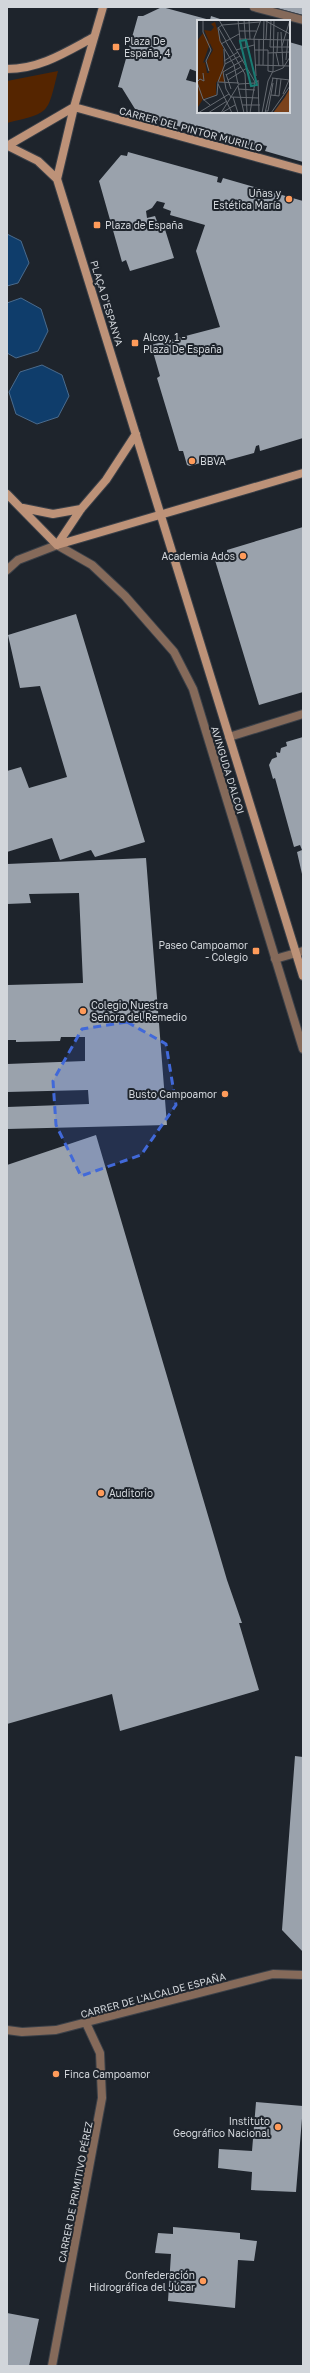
<svg xmlns="http://www.w3.org/2000/svg" width="310" height="2373" font-family="'Golos Text',sans-serif">
	<rect width="100%" height="100%" fill="#1e242c"/>
	<path fill="#552500" d="M58,71c-11,44 -7,41 -51,52v-42z"/>
	<path fill="#0f3d6b" stroke="#4a6b8d" d="M7,234l14,7 8,22 -11,20 -11,3z
		M21,298l20,11 7,22 -10,20 -22,7 -9,-5v-50z
		M42,365l20,10 7,21 -11,21 -21,7 -21,-10 -7,-22 11,-20z"/>
	<path fill="#9aa2ac" d="M162,7l48,13 1,-4 15,5h-28v51l-8,-3 -4,11 12,3v29h91v-70l14,4v116l-38,-11 2,-5 -5,-1 -3,3 -19,-5 1,-4 -51,-14 -2,4 -31,-9 -1,-5 -21,-6 -13,-21 -4,-1 20,-71h5z
		M274,7h29v8l-30,-8z
		M128,152l90,25 -1,5 4,1 2,-5 80,23v237l-43,13 -1,-6 -3,1 -2,7 -44,12 -3,-4 -17,5 -3,-1 -4,-14h-4l-22,-73 3,-2 -9,-31 69,-18 -24,-76 9,-26 -35,-10 1,-4 -8,-3 2,-5 -8,-2 -5,7 -6,3 1,7 8,-2 3,8 5,-1 11,35 -44,13 -4,-11 -4,2 -23,-81 22,-26 6,1z
		M303,527v165l-44,13 -45,-148 13,-5v-2z
		M76,614l69,228 -50,15 -4,-7 -31,10 -8,-22 -45,14v-81l14,-4 8,21 38,-11 -27,-91 -20,2 -12,-53z
		M303,737v137h-1l-5,-22 5,-2 -2,-5 -6,2 -19,-69 -2,1 -4,-14 3,-6 5,-2 -1,-5 4,1 1,-5 6,-2 -1,-4z
		M146,858l21,267 -160,4v-22l82,-3 -1,-14 -81,2v-28l78,-3v-24h-24l-1,4 -44,1v-2h-9v-55l76,-2 -4,-90 -50,1 2,9 -24,1v-40z
		M96,1135l131,445 15,43h-3l20,67 -139,41 -8,-37 -105,30v-559z
		M295,1756l8,1v195l-21,-22z
		M256,2102l47,4 -7,86 -45,-2 1,-18 -34,-4 1,-19 33,2z
		M173,2227l67,6v6l17,2 -3,20 -16,-1 -3,48 -67,-7 3,-47 -16,-1 3,-20 15,1z
		M7,2313l32,6 -10,47h-22z"/>
	<g fill="none" stroke-linecap="round" stroke-linejoin="round">
		<g stroke="#3b4048" stroke-width="10">
			<path id="lane" d="M7,570l11,-10 39,-15 35,20 33,31 49,56 19,37 110,360"/>
		</g>
		<g stroke="#3b4048" stroke-width="10">
			<path id="street" d="M254,7l49,13
				M229,737l74,-23
				M275,959l28,-8
				M7,2030l15,2 34,-2 217,-56 30,1
				M52,2366l50,-268 -2,-45 -14,-30"/>
		</g>
		<g stroke="#3b4048" stroke-width="10">
			<path id="secondary" d="M7,69c33,0 59,-17 87,-32
				M7,146l67,-39 229,63
				M8,146l30,15 19,18 246,797
				M57,179l17,-72 29,-100
				M7,494l50,51
				M23,508l30,6 28,-5
				M57,545l246,-72
				M57,545l24,-36 25,-29 30,-46"/>
		</g>
		<use href="#lane" stroke="#856a5a" stroke-width="8"/>
		<use href="#street" stroke="#856a5a" stroke-width="8"/>
		<use href="#secondary" stroke="#bd9278" stroke-width="8"/>
	</g>
	<path fill="#4169d9" fill-opacity="0.2" stroke="#4169d9" stroke-width="3" stroke-dasharray="8 5" stroke-linejoin="round" d="M127,1022l39,22 10,61 -35,50 -60,21 -25,-51 -3,-44 29,-52z"/>
	<g fill="#ff9b5a" stroke="#1e242c" stroke-width="1.5">
		<rect x="112" y="43" width="8" height="8" rx="2"/>
		<circle cx="289" cy="199" r="4"/>
		<rect x="93" y="221" width="8" height="8" rx="2"/>
		<rect x="131" y="339" width="8" height="8" rx="2"/>
		<circle cx="192" cy="461" r="4"/>
		<circle cx="243" cy="556" r="4"/>
		<rect x="252" y="947" width="8" height="8" rx="2"/>
		<circle cx="83" cy="1011" r="4"/>
		<circle cx="225" cy="1094" r="4"/>
		<circle cx="101" cy="1493" r="4"/>
		<circle cx="56" cy="2074" r="4"/>
		<circle cx="278" cy="2127" r="4"/>
		<circle cx="203" cy="2281" r="4"/>
	</g>
	<g text-anchor="middle" dominant-baseline="central" stroke-width="4" stroke-linejoin="round" paint-order="stroke">
		<g font-size="10" fill="#d2d6db" stroke="#1e242c" text-anchor="start">
			<text x="124" y="41">Plaza De<tspan x="124" dy="12">España, 4</tspan></text>
			<text x="281" y="193" text-anchor="end">Uñas y<tspan x="281" dy="12">Estética María</tspan></text>
			<text x="105" y="225">Plaza de España</text>
			<text x="143" y="337">Alcoy, 1 -<tspan x="143" dy="12">Plaza De España</tspan></text>
			<text x="200" y="461">BBVA</text>
			<text x="235" y="556" text-anchor="end">Academia Ados</text>
			<text x="248" y="945" text-anchor="end">Paseo Campoamor<tspan x="248" dy="12">- Colegio</tspan></text>
			<text x="91" y="1005">Colegio Nuestra<tspan x="91" dy="12">Señora del Remedio</tspan></text>
			<text x="217" y="1094" text-anchor="end">Busto Campoamor</text>
			<text x="109" y="1493">Auditorio</text>
			<text x="64" y="2074">Finca Campoamor</text>
			<text x="270" y="2121" text-anchor="end">Instituto<tspan x="270" dy="12">Geográfico Nacional</tspan></text>
			<text x="195" y="2275" text-anchor="end">Confederación<tspan x="195" dy="12">Hidrográfica del Júcar</tspan></text>
		</g>
		<g font-size="10" fill="#d2d6db" stroke="#1e242c">
			<text transform="translate(191 129) rotate(15)">CARRER DEL PINTOR MURILLO</text>
			<text transform="translate(107 303) rotate(73)">PLAÇA D'ESPANYA</text>
			<text transform="translate(228 770) rotate(73)">AVINGUDA D'ALCOI</text>
			<text transform="translate(153 1995) rotate(-15)">CARRER DE L'ALCALDE ESPAÑA</text>
			<text transform="translate(75 2192) rotate(-79)">CARRER DE PRIMITIVO PÉREZ</text>
		</g>
	</g>
	<g transform="translate(197 20)">
		<rect width="93" height="93" fill="#1e242c"/>
		<path d="M93,68v25h-17l12,-16z" fill="#7b421b"/>
		<path d="M18,2l8,26 1,34h-6v-2l-2,3v12l-13,4 -5,8 -1,-42 8,-3 2,11h2l-2,-12 6,-11 -9,-20 7,1 3,-4 -3,-3z" fill="#552500"/>
		<path d="M6,13l7,10 -8,23 -5,-1v-24z" fill="#552500"/>
		<path fill="none" stroke="#666b72" stroke-width="1" d="M6,0v12l8,18 -5,11 3,10M22,0l36,62 -5,31M41,0l3,29M47,0l2,27M52,0l1,19M67,0l26,14M74,0l-1,27h20M21,7l8,14M42,11h17M84,12l2,34M42,19l51,1M69,19l1,-18M29,22l19,32 2,38 3,1M24,24l18,-10M85,26l8,-26M39,30l18,-5M58,30h13v21l5,1M71,33l22,-1M79,33l3,13M80,33l1,-21M46,40l-20,12 3,17 5,8 28,1M89,40l2,-21M27,41l14,-9M28,44l15,-8M58,45l35,1M62,45v-26M66,45l1,-45M76,52l10,-4 7,-11M6,53l1,8 -4,-2 -3,3 6,17 7,6M29,54l5,15M29,55l15,-8M59,56l-2,-38 7,-18M75,58l18,2M31,60l19,-12M61,60l1,33M22,62l20,1M21,64l14,29M41,64l-4,-19 -14,-24 -2,-13 4,-3 38,-3M41,66l6,27M41,69l17,1M86,74l6,-14M74,75l8,1 2,-17M78,75l2,-16M36,77l5,16M6,80l14,-5 1,-13 7,-18 -1,-15M45,85h18M68,91h3l5,-28M26,92l12,-7M1,93l31,-19M11,93l19,-12M24,93l18,-29 16,-1 3,-2M65,93l6,-32 5,-10 1,-51M68,93l8,-35M74,93l19,-27"/>
		<path fill="#197b73" fill-opacity="0.15" stroke="#197b73" stroke-width="2" d="M49,20l11,45 -6,1 -11,-45z"/>
		<rect width="93" height="93" fill="none" stroke="#d2d6db" stroke-width="2"/>
	</g>
	<rect width="310" height="2373" fill="none" stroke="#d2d6db" stroke-width="16"/>
</svg>
